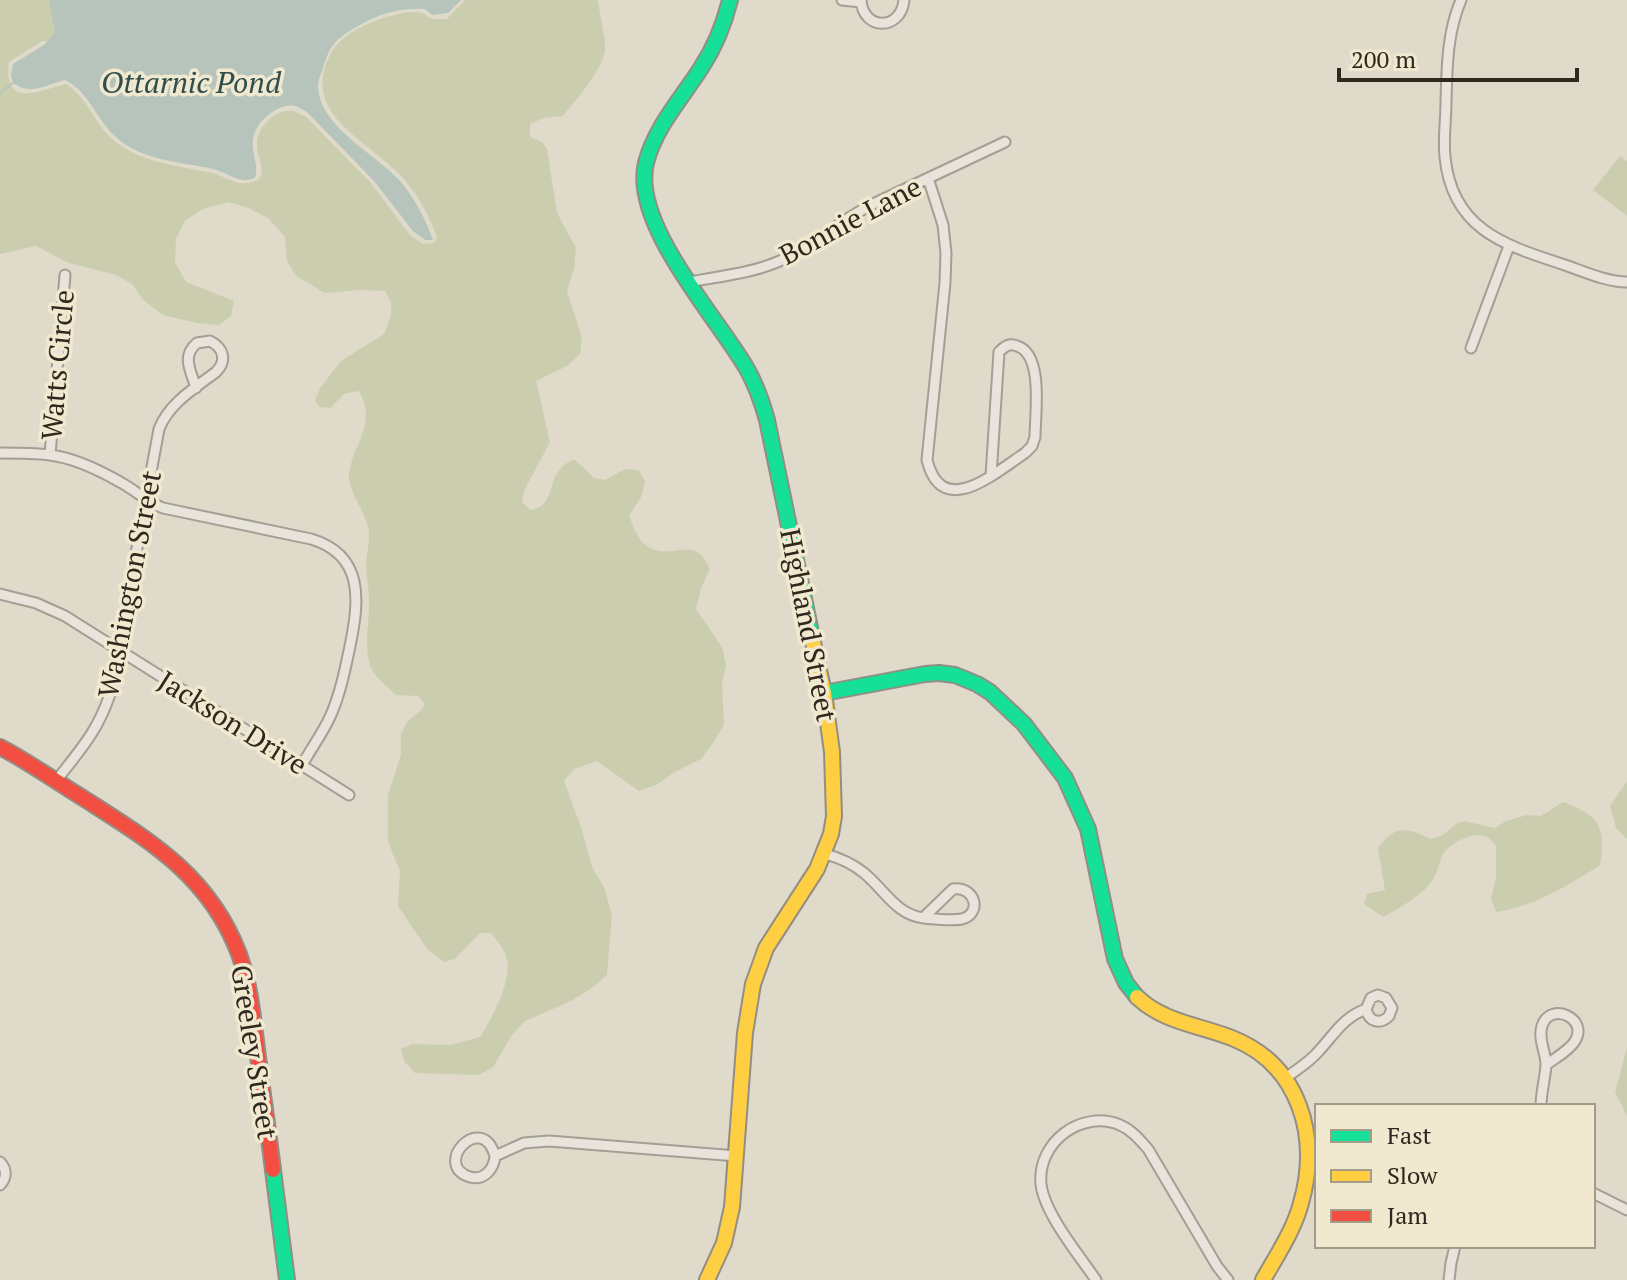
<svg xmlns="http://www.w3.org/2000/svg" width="1627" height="1280" font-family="'PT Serif',serif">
	<rect width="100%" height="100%" fill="#dfdaca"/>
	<path fill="#cbceae" d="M0,0h51l9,28 -5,14 -13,-1 -33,21c-6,48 31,28 57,22 20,12 27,36 43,52 27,27 68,29 103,37 9,2 19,9 29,10 5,1 13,-2 18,-3 7,-17 -3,-22 -2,-38 1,-16 20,-34 36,-31 3,1 9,4 12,5l66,67 39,52 13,9 12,-1 2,-6c-8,-22 -18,-41 -34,-59 -34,-38 -105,-63 -72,-125 13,-24 56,-39 81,-41 14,-1 13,5 22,7 5,0 9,0 13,0l18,-19h133c1,10 9,45 7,51 -4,21 -29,49 -42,65l-19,2 -14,6v13l12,5 5,7 10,64 19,35 -2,21 -7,22 15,47 -2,16 -13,12 -31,15 14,61 -26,49 -2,11 9,8c24,-4 16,-29 31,-43 3,-4 8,-5 12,-8l20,19 11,2 20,-11 14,1 6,12 -4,15 -12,19c5,11 9,26 21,32 25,12 45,-15 60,21l-9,19 -5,21 26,38 4,18 -4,18 2,42 -9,15 -14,19 -28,14 -15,11 -19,7 -42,-30 -23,8 -10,12 17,46 11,40 12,20 8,28 -5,60 -15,13 -21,13 -46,20 -13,14 -19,32 -14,8 -64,-2 -11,-12 -3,-12 11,-5 38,1 30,-8c11,-17 32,-56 27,-77 -1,-9 -10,-19 -16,-27h-11l-25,26 -11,3 -17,-13 -29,-43 2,-35 -12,-29v-47l13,-41v-20l6,-12 13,-11 5,-7 -7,-8 -22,-1c-8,-8 -20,-17 -25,-27 -8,-21 -1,-46 -2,-68 0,-12 -3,-25 -3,-37 1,-12 5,-25 2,-37 -4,-15 -21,-38 -19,-52 4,-31 29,-50 10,-83l-15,3 -14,14 -11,-1 -4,-7 5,-12 21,-27 43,-27 7,-18v-14l-6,-11 -25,-1 -35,3 -12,-7 -17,-10 -9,-15 -2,-24 -17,-19 -20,-10 -19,-6 -26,7 -18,12 -9,18 -1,23 11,20 48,19 -3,15 -12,9 -22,-2 -34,-8 -20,-15 -11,-16 -16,-9 -47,-12 -33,-17 -36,8z
		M1620,156l7,5v55l-34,-26z
		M1627,781v58l-11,-11 -6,-22z
		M1563,802c37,14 43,24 37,63 -31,20 -67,42 -104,47l-5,-13 5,-21v-32c-3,-3 -5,-7 -9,-9 -13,-6 -32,4 -41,13 -7,8 -7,20 -13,29 -8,15 -35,30 -50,38l-19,-13 3,-10 18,-4 -7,-42c16,-23 29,-21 52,-9l13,-4 13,-11 8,-3 31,7 11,-7 21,-6 14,1z
		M1627,1048v68l-12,-24z"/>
	<path fill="#b6c4bb" d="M49,0h412l-13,13 -16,2 -7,-6c-30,-2 -55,8 -80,25 -13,8 -18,20 -22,34 -2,6 -5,12 -5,18 1,41 58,68 82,95 15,18 25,37 33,59h-8l-12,-9 -39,-50 -67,-69c-2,-1 -10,-6 -12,-6 -17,-4 -41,17 -42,34 -2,13 6,24 2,38 -4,1 -8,3 -12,2 -10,-1 -20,-9 -30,-11 -35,-8 -77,-8 -103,-38 -16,-18 -23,-40 -45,-51 -20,5 -34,16 -52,3l-2,-8 2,-11 31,-19 11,-12z"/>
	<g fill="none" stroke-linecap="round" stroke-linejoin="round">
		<path stroke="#b6c4bb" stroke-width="2" d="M0,93l13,-10"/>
		<g stroke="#a49f94" stroke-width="13">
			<path id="street" d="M842,0l19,2
				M861,0c2,31 40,31 43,0
				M1461,0c-14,33 -14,67 -15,102 0,18 -3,37 -1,55 7,72 59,88 117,107 21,7 44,18 65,18
				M928,178l15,47 3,28 -1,30 -18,177c15,61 69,12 98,-7l7,-7 3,-9c0,-22 9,-83 -18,-91 -8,-3 -12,0 -18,6l-8,124
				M690,282c30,-6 64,-9 92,-22 32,-16 59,-40 91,-56l132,-62
				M1471,348l38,-102
				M0,453c17,0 34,0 50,2 25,3 49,15 70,27 15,8 27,20 43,26l148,31c54,16 48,63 39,107 -5,24 -10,49 -20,71 -8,17 -19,32 -28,48
				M50,455l15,-180
				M0,594l36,9 29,13 284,179
				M56,781c24,-31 42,-50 54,-87l49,-265c10,-26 36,-41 57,-57 11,-11 8,-24 -6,-31l-13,2c-16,13 -6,28 -1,45
				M825,854c15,4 27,9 39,19 20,16 32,42 60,45 11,1 27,3 38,1 20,-5 14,-33 -9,-30l-30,29
				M1286,1078c10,-8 22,-15 31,-25 17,-18 25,-35 49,-44 3,13 14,16 23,7l3,-8 -6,-10 -8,-3 -7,3 -5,11
				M1541,1106c0,-15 5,-31 5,-43 -1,-12 -8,-25 -4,-37 8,-25 47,-8 33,15 -6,10 -20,17 -29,24
				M495,1156c-13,-46 -64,9 -25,21 14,4 24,-8 25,-21l29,-13 25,-2 188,15
				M0,1162c7,7 7,16 0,23
				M1593,1193l34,17
				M1096,1280c-17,-25 -52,-67 -55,-96 -4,-42 41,-75 79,-59 12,5 20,15 28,24l69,117 11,14
				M1449,1280l2,-17 4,-17"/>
		</g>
		<g stroke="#938e84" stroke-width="18">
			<path id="fast" d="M730,0c-6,24 -15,47 -29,68 -19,30 -46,59 -55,95 -15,61 71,154 101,206 9,16 15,33 20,51l46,222
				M824,693l101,-19 14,-1 16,2 22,9 13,8 34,32 41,54 23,51 27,130 11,24 11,14
				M273,1170l14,110"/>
		</g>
		<g stroke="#938e84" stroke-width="18">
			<path id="slow" d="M1137,997c26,25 62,28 95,41 68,27 88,99 69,165 -7,27 -24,52 -38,77
				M707,1280l17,-37 8,-36 13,-174 8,-49 13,-36 51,-79 14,-35 3,-18 -2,-64 -8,-59 -11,-51"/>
		</g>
		<g stroke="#938e84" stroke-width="18">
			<path id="jam" d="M0,747c29,15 55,34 83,51 67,43 126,77 156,156 11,30 14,63 18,95 5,40 11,80 16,121"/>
		</g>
		<use href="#street" stroke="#e8e4db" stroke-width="9"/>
		<use href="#fast" stroke="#16e098" stroke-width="14"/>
		<use href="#slow" stroke="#ffcf43" stroke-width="14"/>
		<use href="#jam" stroke="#f24e42" stroke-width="14"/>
	</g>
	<g text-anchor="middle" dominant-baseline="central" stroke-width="7" stroke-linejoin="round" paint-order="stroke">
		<g font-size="28" fill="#30281e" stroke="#f0e9d0">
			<text transform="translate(850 220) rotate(-28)">Bonnie Lane</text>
			<text transform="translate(57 365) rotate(-85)">Watts Circle</text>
			<text transform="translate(129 584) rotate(-79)">Washington Street</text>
			<text transform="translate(809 625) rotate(79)">Highland Street</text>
			<text transform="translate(233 722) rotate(32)">Jackson Drive</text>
			<text transform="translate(255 1052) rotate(81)">Greeley Street</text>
		</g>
		<g font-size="30" font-style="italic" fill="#2f4e4e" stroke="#f0e9d0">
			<text x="191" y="82">Ottarnic Pond</text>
		</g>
	</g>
	<rect x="1315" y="1104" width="280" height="144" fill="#f0e9d0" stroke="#a39c89" stroke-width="2"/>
	<rect x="1331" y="1130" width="40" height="12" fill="#16e098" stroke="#a39c89" stroke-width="2"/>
	<text x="1387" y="1144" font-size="24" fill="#30281e">Fast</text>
	<rect x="1331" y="1170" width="40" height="12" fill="#ffcf43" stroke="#a39c89" stroke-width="2"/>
	<text x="1387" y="1184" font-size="24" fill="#30281e">Slow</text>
	<rect x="1331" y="1210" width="40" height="12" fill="#f24e42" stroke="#a39c89" stroke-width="2"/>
	<text x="1387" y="1224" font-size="24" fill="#30281e">Jam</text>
	<path d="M1339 68v12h238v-12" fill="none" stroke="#30281e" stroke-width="4"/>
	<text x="1351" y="68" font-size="24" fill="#30281e" stroke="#f0e9d0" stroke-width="6" paint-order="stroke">200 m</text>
</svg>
